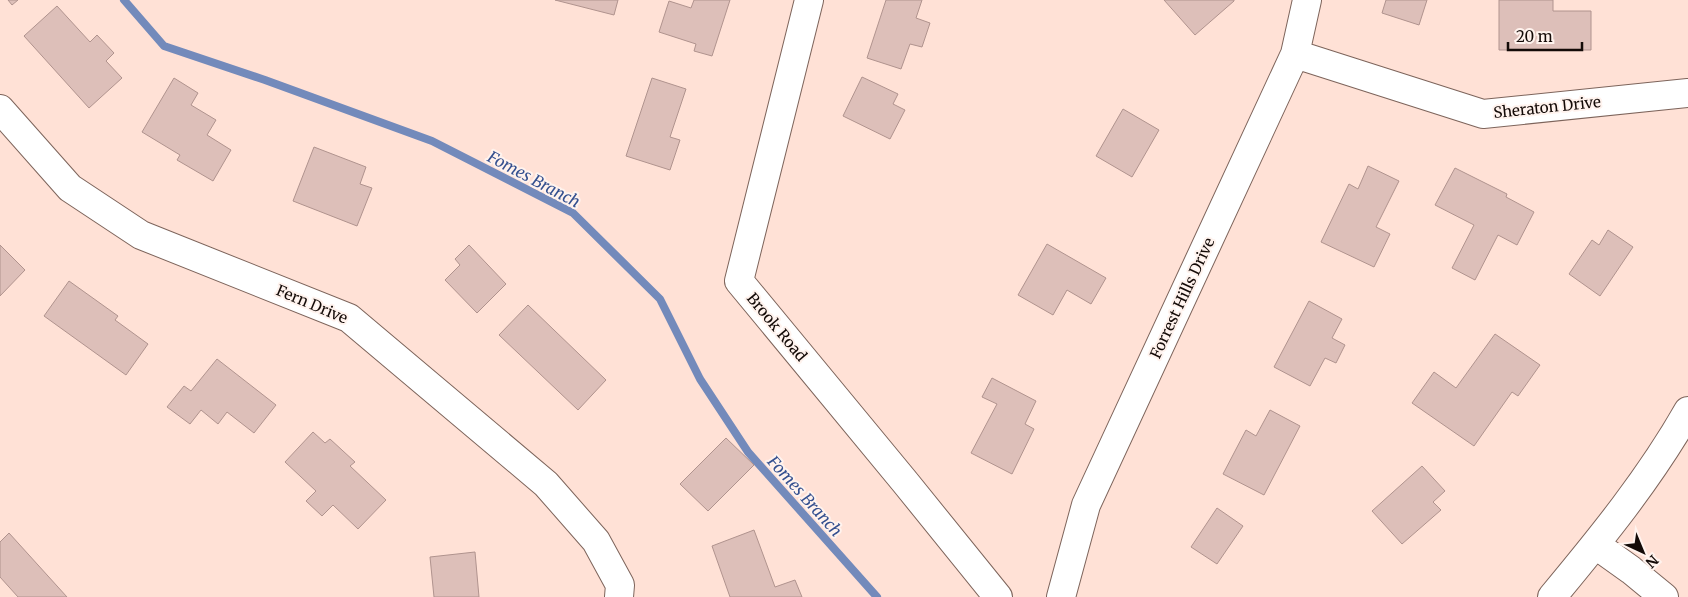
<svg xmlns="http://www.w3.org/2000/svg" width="1688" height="597" font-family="Merriweather,serif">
	<rect width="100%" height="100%" fill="#ffe1d6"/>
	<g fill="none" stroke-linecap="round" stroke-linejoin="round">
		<path stroke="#738abb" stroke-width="8" d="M124,0l40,46 101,34 167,61 141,72 87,86 40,80 48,73 129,145"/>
	</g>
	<path fill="#ddbfb9" stroke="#b0938e" d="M8,0h10l-6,5z
		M555,0h63l-4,15z
		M694,0h36l-18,56 -18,-5 2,-7 -37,-12 10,-31 22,7z
		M886,0h36l-6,18 14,5 -8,24 -12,-3 -9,25 -34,-11z
		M1164,0h70v1l-39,34z
		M1386,0h41l-8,25 -37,-12z
		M1499,0h54v11h38v39h-92z
		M57,6l33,36 7,-7 17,18 -8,8 16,17 -33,30 -65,-72z
		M862,77l36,17 -5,10 12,6 -15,29 -47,-23z
		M174,78l24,15 -7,12 25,15 -9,15 24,15 -18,31 -36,-21 3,-5 -38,-23z
		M652,78l34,11 -16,48 10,3 -10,30 -44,-14z
		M1123,109l36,21 -27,47 -36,-21z
		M314,147l52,20 -6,17 12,4 -15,38 -64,-25z
		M1368,166l31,15 -23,46 14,7 -16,33 -53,-25 28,-58 9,5z
		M1455,168l52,26 -1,3 28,15 -17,33 -19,-10 -23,45 -23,-12 22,-43 -39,-20z
		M1608,230l25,17 -33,49 -31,-22 23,-34 7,5z
		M1047,244l59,34 -15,26 -24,-14 -14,25 -35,-20z
		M0,245l25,25 -25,26z
		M469,245l37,39 -29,29 -32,-33 15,-15 -5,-6z
		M69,281l49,35 -3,4 33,24 -22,31 -82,-59z
		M1309,301l33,18 -10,19 13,7 -9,18 -11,-5 -15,28 -36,-19z
		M528,305l78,75 -28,30 -79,-75z
		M1495,334l45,31 -22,31 -6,-4 -38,54 -62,-43 22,-31 22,16z
		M217,359l59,46 -22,28 -27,-21 -9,12 -17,-14 -11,14 -23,-17 17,-21 7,5z
		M992,378l44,23 -11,23 9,5 -22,45 -41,-21 26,-49 -15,-7z
		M1270,410l30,16 -36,69 -41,-21 23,-44 10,6z
		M313,432l12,11 5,-4 25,23 -5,4 36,34 -28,29 -25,-24 -11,11 -16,-15 10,-10 -31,-29z
		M726,438l28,27 -46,46 -28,-27z
		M1422,466l23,25 -12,11 8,8 -39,34 -30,-33z
		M1217,508l26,18 -26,38 -26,-17z
		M754,530l21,57 20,-7 7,17h-72l-18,-51z
		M9,533l58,64h-49l-18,-20v-35z
		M475,552l4,45h-45l-4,-40z"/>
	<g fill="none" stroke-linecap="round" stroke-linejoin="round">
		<g stroke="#7d645b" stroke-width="30">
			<path id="minor" d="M809,0l-70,281 166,201 93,115
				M1295,54l188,60 205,-21
				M0,109l70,79 71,47 208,83 197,166 50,57 24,44 -1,12
				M1596,545l35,25 33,27
				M1061,597l25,-92 209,-451 12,-54"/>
		</g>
		<g stroke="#7d645b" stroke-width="30">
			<path id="trunk" d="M1552,597c49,-59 98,-119 136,-186"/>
		</g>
		<use href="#minor" stroke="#fff" stroke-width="28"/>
		<use href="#trunk" stroke="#fff" stroke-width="28"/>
	</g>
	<g text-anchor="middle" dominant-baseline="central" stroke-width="4" stroke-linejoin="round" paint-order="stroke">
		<g font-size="15" fill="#130a07" stroke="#fff3ee">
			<text transform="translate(1547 107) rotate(-6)">Sheraton Drive</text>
			<text transform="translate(1182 298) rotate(-65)">Forrest Hills Drive</text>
			<text transform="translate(312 304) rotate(23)">Fern Drive</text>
			<text transform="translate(777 327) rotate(50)">Brook Road</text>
		</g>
		<g font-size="16" font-style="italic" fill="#35508f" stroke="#fff3ee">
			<text transform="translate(534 179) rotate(28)">Fomes Branch</text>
			<text transform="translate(805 496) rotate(48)">Fomes Branch</text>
		</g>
	</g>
	<g transform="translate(1643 552) rotate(136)" stroke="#fff3ee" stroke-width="4" paint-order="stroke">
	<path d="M0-4L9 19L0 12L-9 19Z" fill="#130a07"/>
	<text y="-8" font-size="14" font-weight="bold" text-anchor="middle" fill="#130a07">N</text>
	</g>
	<path d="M1508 42v8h74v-8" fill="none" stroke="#130a07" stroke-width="2.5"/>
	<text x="1516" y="42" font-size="15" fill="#130a07" stroke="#fff3ee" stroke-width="4" paint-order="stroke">20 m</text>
</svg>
